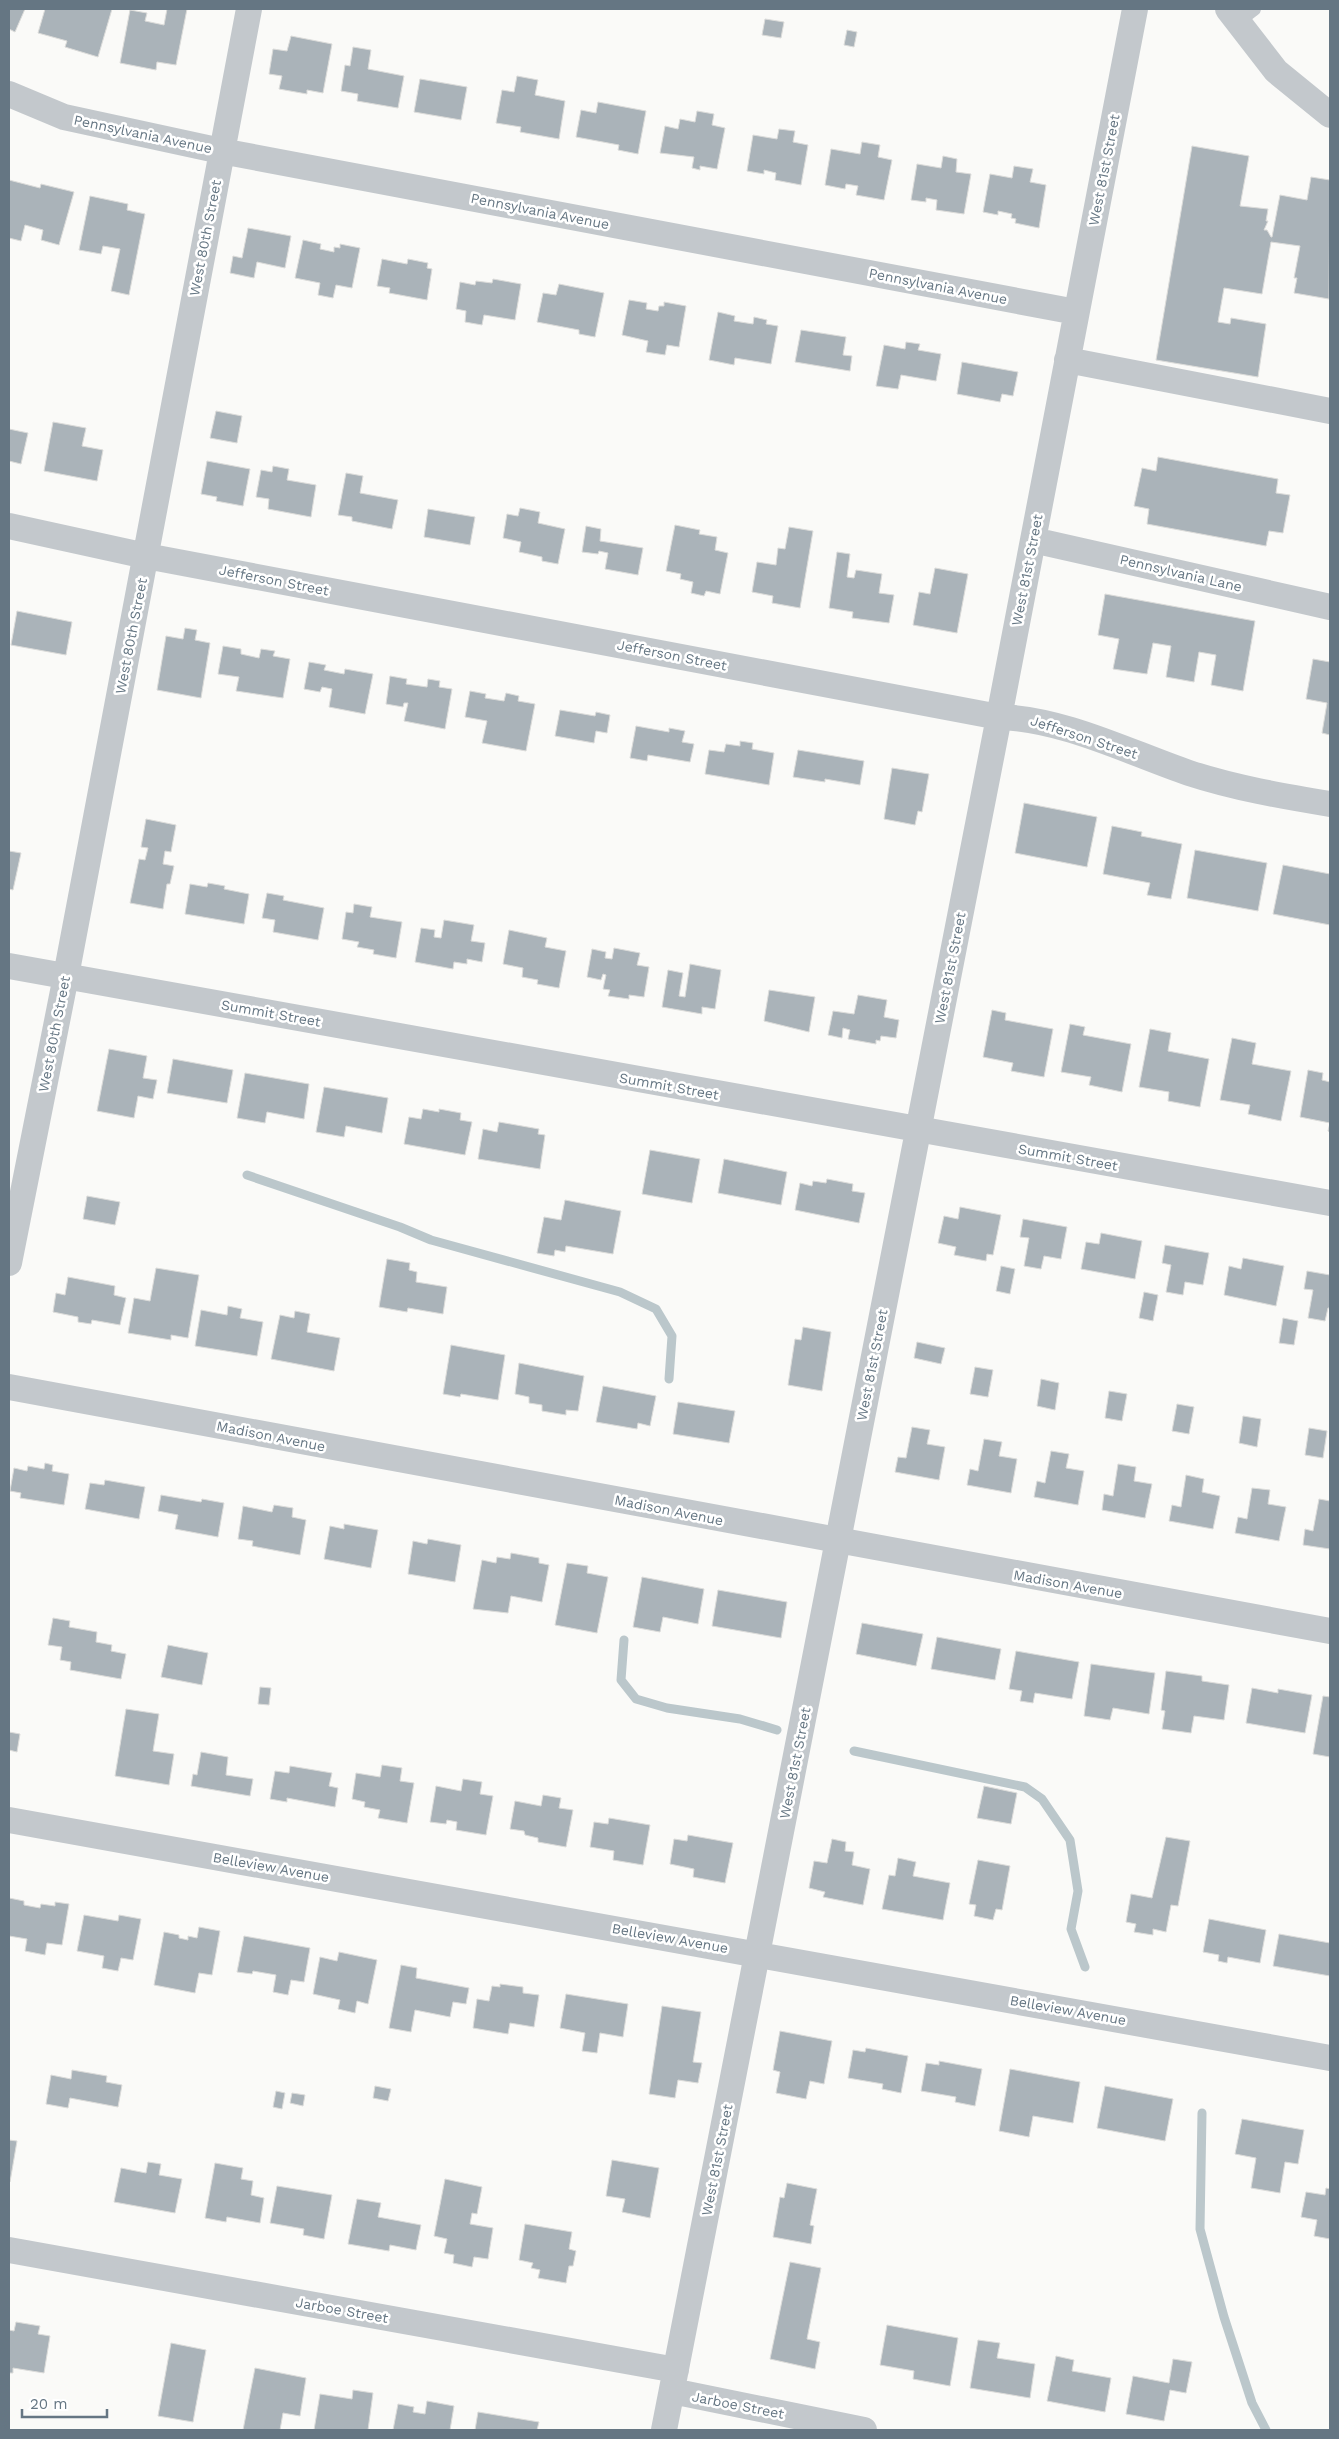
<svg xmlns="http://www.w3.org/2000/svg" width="1339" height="2439" font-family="'Work Sans',sans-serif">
	<rect width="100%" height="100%" fill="#fafaf8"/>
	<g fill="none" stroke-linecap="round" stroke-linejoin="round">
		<path stroke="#bbc7cb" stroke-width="9" d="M247,1175l153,52 31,13 189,52 36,17 16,27 -3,43
			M624,1640l-3,40 15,19 31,9 73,11 37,11
			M854,1751l171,36 17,12 28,41 8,51 -7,38 14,38
			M1202,2113l-2,116 24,88 28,86 14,27"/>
	</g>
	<path fill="#aab3b9" stroke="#dcdcda" d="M9,9h16l-10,23 -6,-3z
		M45,9h67l-14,48 -33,-10 2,-6 -29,-8z
		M167,9h20l-11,56 -19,-3 -1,8 -36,-7 10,-53 17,3 -2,8 19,4z
		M765,19l19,3 -3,16 -19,-3z
		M847,30l10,2 -3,15 -10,-2z
		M291,36l41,8 -9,49 -16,-3v4l-28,-5 3,-13 -13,-2 4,-25 14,2z
		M353,47l18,3 -3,19 36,7 -6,32 -41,-7 1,-7 -17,-3 4,-26 5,1z
		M517,76l21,4 -3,15 30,6 -6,38 -39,-7 1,-5 -25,-4 6,-33 12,2z
		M420,79l47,8 -6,33 -47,-8z
		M598,102l48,9 -8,43 -20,-4 1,-5 -43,-8 5,-27 15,3z
		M697,111l17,3 -2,11 13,3 -8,41 -17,-3v4l-8,-2 2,-11 -34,-4 5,-27 13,3 2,-10 15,3z
		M779,129l16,2 -2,11 15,3 -7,40 -26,-5 1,-7 -12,-3v4l-17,-3 6,-36 24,4z
		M862,142l18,3 -2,12 14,3 -8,40 -28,-5 2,-9 -12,-2 -1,5 -20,-4 6,-36 29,5z
		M1192,146l57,10 -9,50 28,3 -2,12h2l-4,9h3l4,7h1l8,-42 27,5 4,-23 19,3 -1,119 -35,-6 3,-15h-3l6,-32 -29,-4 -9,52 -38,-6 -6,34 12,2 1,-6 35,6 -8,53 -102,-17z
		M943,156l14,3 -1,13 15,2 -7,40 -28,-4 1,-10 -11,-2v4l-15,-2 6,-36 24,4z
		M1014,166l19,3 -3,13 16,3 -7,43 -24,-5 1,-4 -5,-1 1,-4 -14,-3v4l-15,-3 7,-38 22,4z
		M9,180l31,8 1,-4 33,8 -15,53 -18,-5 2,-10 -18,-5 -4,16 -12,-3z
		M90,196l38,8 -1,6 18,4 -16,81 -18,-4 9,-42 -17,-3 -2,8 -22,-4z
		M248,228l43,8 -6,32 -28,-6 -3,16 -24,-5 3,-17 9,2z
		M303,240l18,4 -1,5 14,3v-5l6,1v-4l20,4 -8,40 -16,-3 -3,13 -15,-3 2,-12 -25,-5z
		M382,259l25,5 1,-5 20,4 -1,5 5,1 -5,31 -38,-7 1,-5 -13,-2z
		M493,279l28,5 -6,36 -31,-5 -2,10 -17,-3 1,-11 -10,-2 4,-27 15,3 1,-4 16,2z
		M559,284l45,9 -9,44 -16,-3v-4l-42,-8 6,-29 13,2z
		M629,300l18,3 -1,6 12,2 1,-5h5v-4l22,4 -7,41 -12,-2 -2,10 -19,-3 2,-11 -26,-6z
		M718,312l17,4 -1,5 19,3 1,-7 13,3 -1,4 12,2 -7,38 -36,-6 -1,7 -25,-5z
		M801,330l45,7 -3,18 9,1 -2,15 -55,-9z
		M906,342l14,2 -2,6 23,4 -5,27 -35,-6 -3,14 -22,-3 8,-41 21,4z
		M962,362l56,10 -5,24 -11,-2 -2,8 -43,-8z
		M216,411l26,5 -5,27 -27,-5z
		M53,422l33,6 -4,18 21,4 -6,31 -53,-10z
		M9,429l19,4 -7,31 -12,-3z
		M1158,457l120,22 -2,14 14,2 -7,38 -14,-2 -3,15 -119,-22 2,-15 -15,-3 8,-38 14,3z
		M207,461l43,8 -7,37 -27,-5 1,-4 -16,-3z
		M273,466l16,3 -2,11 29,5 -5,32 -43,-8 1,-10 -13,-2 5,-27 11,2z
		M346,473l17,3 -3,17 38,7 -6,29 -40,-8v-4l-14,-2z
		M520,508l20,4 -2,11 27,6 -7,35 -16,-3v-4l-23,-5 2,-10 -18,-4 4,-24 11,2z
		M428,509l47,8 -5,28 -46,-8z
		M675,525l25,5 -1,4 18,3 -2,13 13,3 -8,41 -14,-3 -2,5 -13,-3 2,-11 -13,-3 1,-5 -15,-3z
		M586,526l15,3 -1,12 43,7 -5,27 -33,-6 3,-16 -9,-2 -1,3 -16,-2z
		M789,527l24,4 -13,77 -28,-5 1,-7 -21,-4 5,-30 19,3 2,-17 7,1z
		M837,552l13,2 -3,23 7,1 2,-8 26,4 -3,19 15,2 -5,28 -37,-5 1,-6 -24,-4z
		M935,568l33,6 -11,59 -44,-8 6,-33 11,2z
		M1105,594l150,27 -12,70 -32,-6 5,-30 -17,-3 -5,30 -28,-5 5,-31 -18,-3 -6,31 -34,-5 6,-30 -21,-4z
		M17,611l55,11 -6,33 -55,-10z
		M185,628l12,2 -2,10 15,3 -9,55 -44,-8 9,-54 17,3z
		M223,646l18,3v5l18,4 2,-9 14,2 -2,5 17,3 -7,39 -47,-7 3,-14 -21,-3z
		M1313,659l17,3v73l-8,-2 5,-30 -21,-4z
		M309,662l17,3 -2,5 20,4 1,-5 28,5 -8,40 -36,-7 3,-18 -10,-2 -2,5 -16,-3z
		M390,676l17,3 -1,5 21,3 1,-8 12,2 -1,6 13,2 -7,40 -41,-8 4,-18h-4l-1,4 -17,-3z
		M470,691l16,3 -1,4 19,3 2,-8 13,3 -1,5 17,3 -9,47 -44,-8 5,-22 -22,-4z
		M560,710l35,6 1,-4 14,3 -3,18 -11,-2 -2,12 -39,-7z
		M636,726l33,6v-4l16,3 -3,11 12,2 -4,18 -42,-7 -1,6 -17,-3z
		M740,741l13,2 -1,6 22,4 -5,32 -64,-11 4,-24 15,2 2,-8 14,2z
		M798,750l66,11 -4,24 -35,-6v3l-32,-5z
		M892,768l37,6 -7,38 -4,-1 -3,14 -31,-6z
		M1024,803l73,14 -10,50 -72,-14z
		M146,819l30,6 -5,27 -6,-1 -2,13 11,2 -4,18h-3l-4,25 -33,-6 9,-44 6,1 3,-12 -7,-1z
		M1112,826l30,6 -1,4 41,8 -11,55 -24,-4 3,-12 -47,-9z
		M1195,850l72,13 -9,48 -71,-13z
		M9,851l12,2 -8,37 -4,-1z
		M1283,865l47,9v51l-57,-11z
		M208,883l17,3 -1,3 25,5 -5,30 -59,-10 5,-30 17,3z
		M267,893l17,3 -1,4 41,8 -6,32 -45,-8 2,-12 -13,-2z
		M354,904l18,3 -2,10 32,5 -6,36 -23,-4 1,-4 -17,-3 2,-5 -17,-3 4,-27 7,1z
		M444,920l30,5 -3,16 14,2 -3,19 -15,-3v5l-13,-2 -1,7 -38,-7 6,-34 14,2 -1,7 7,1z
		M509,930l38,8 -2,9 21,4 -7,37 -22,-4 1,-4 -16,-3 1,-9 -20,-4z
		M614,948l26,5 -3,12 12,2 -5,30 -15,-2v4l-21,-3 2,-6 -7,-1 3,-14 -3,-1 -2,6 -14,-3 5,-28 14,3 -1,6 7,1z
		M690,964l31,6 -6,39 -13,-2v7l-40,-7 6,-37 15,3 -4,23 6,1z
		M769,990l46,7 -6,35 -45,-11z
		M858,995l29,5 -3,17 15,3 -3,18 -15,-2 -1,5 -4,-1v4l-28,-5 2,-9 -7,-2 -1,10 -14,-3 5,-24 21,3z
		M992,1010l14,3 -1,7 48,9 -9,48 -33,-6 2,-8 -30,-6z
		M1070,1024l15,3 -2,8 48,9 -9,48 -33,-7 2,-8 -30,-5z
		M1150,1029l21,4 -3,18 41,8 -9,48 -32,-6 1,-9 -30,-5z
		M1232,1038l24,5 -4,21 39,7 -10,50 -33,-7 2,-9 -30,-5z
		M109,1049l38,7 -4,22 14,2 -4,19 -15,-3 -4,22 -37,-7z
		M173,1059l60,11 -6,33 -60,-10z
		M1308,1070l15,3 -1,7 8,2v50l-2,-1 2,-8 -30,-6z
		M245,1073l64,11 -5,35 -37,-7 -2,11 -28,-5z
		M324,1087l64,11 -6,35 -36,-7 -2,11 -28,-5z
		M423,1109l16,3v-3l22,4 -1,7 12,2 -7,33 -61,-11 5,-27 12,2z
		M499,1122l40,7 -1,5 7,1 -5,34 -62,-10 5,-30 14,3z
		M650,1150l50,9 -8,44 -50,-9z
		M724,1159l63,13 -6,33 -63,-12z
		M827,1179l26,5 -1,7 13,2 -6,30 -64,-13 5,-27 12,3 1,-5 13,2z
		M87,1196l33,6 -5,23 -32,-6z
		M565,1200l56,11 -8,43 -47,-8 -1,6 -10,-2 -1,6 -17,-3 7,-36 17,3z
		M960,1207l41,8 -8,40 -6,-1 -1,7 -32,-6 2,-8 -18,-4 6,-27 14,3z
		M1023,1219l44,8 -6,32 -17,-3 -3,13 -17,-3 5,-28 -9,-1z
		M1101,1233l41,8 -7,38 -54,-10 5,-27 13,2z
		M1165,1245l44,8 -6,32 -18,-3 -2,13 -17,-3 5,-27 -9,-2z
		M1243,1258l41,8 -8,40 -52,-11 5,-29 12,3z
		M387,1259l23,4 -1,7 8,2 -1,10 31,5 -4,27 -35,-6 -1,4 -28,-5z
		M1001,1266l14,3 -5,25 -14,-3z
		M156,1268l43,7 -11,63 -17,-3v5l-43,-7 6,-35 16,3z
		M1307,1271l23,4v33h-2l-3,13 -17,-3 5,-28 -9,-1z
		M68,1277l47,9 -1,9 12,3 -6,27 -28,-5 -1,4 -13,-2v-5l-25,-5 3,-19 9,2z
		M1144,1292l14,3 -5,26 -14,-3z
		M228,1306l14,3 -2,9 23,4 -6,34 -62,-10 6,-36 26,5z
		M295,1311l15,3 -3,18 33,6 -6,33 -63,-12 9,-44 14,3z
		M1283,1318l15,3 -4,24 -15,-2z
		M803,1327l28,5 -9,59 -34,-6 7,-46 6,1z
		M917,1342l28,6 -4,16 -27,-6z
		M451,1345l54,10 -7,45 -37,-6 -1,3 -17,-3z
		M519,1363l65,13 -6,35 -12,-1v5l-24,-4v-6l-13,-2v-6l-14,-3z
		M975,1367l18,3 -5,27 -18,-3z
		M1041,1379l18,4 -4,27 -18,-4z
		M603,1386l53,10 -6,30 -12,-3 -1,6 -41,-7z
		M1109,1391l18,3 -5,27 -17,-3z
		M678,1402l57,9 -6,32 -56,-9z
		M1177,1404l17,3 -5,27 -17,-3z
		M1243,1416l18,3 -4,28 -18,-4z
		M912,1427l18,3 -3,14 18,3 -6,33 -44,-8 3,-15 8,1z
		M1309,1428l18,3 -4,27 -18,-3z
		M984,1439l18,3 -3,14 18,3 -6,34 -44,-8 3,-16 8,2z
		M1051,1451l18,3 -3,14 18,3 -6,34 -44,-8 3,-16 8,2z
		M45,1463l8,2 -1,6 17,3 -5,31 -44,-7 1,-5 -11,-2 4,-23 13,3 1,-5 16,3z
		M1118,1464l18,3 -2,14 18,3 -7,34 -43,-8 2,-16 9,2z
		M1186,1475l18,4 -2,13 18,4 -7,33 -44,-8 3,-16 9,2z
		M105,1480l40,7 -6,32 -54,-10 5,-26 14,2z
		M1252,1488l18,2 -2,14 18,3 -7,34 -44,-8 3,-16 9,2z
		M161,1495l40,7 1,-3 22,4 -6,34 -43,-8 3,-14 -20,-4z
		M1319,1499l11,2v48l-27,-4 2,-16 8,2z
		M274,1505l19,3 -1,9 14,3 -6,35 -48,-9 1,-5 -15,-2 5,-33 29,6z
		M344,1524l34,6 -7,38 -47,-9 6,-33 14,3z
		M428,1539l33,6 -6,37 -47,-8 5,-33 14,3z
		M511,1553l28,5v5l10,2 -7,37 -31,-6 -3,17 -35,-4 9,-49 14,3 1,-6 13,2z
		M567,1563l21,3 -1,7 21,4 -11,56 -42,-8z
		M642,1577l62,12 -6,35 -35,-7 -3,15 -27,-5z
		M718,1590l69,12 -6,36 -69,-12z
		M53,1618l17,3 -1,6 28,5 -1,10 16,3 -1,6 15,3 -5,25 -51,-9 1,-8 -11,-2 2,-13 -14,-2z
		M862,1623l61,11 -7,32 -60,-12z
		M937,1637l64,12 -6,31 -64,-11z
		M168,1645l40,8 -6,32 -41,-8z
		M1016,1651l63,11 -7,37 -37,-6 -2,10 -13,-2 2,-10 -13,-2z
		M1091,1664l64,9 -6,41 -36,-6 -3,12 -26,-4z
		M1166,1671l36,5v5l27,4 -5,35 -30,-4 -3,17 -29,-4 3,-18 -4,-1z
		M260,1687l11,1 -2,17 -11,-1z
		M1252,1688l26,5v-4l34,6 -7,38 -59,-10z
		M1323,1696l7,1v60l-17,-3z
		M126,1709l33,5 -6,37 21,3 -5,31 -54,-9z
		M9,1732l11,2 -3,18 -8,-2z
		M201,1752l27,5 -2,18 27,4 -3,17 -59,-10 2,-12 4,1z
		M382,1765l20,3 -2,13 14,2 -7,40 -29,-5 2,-8 -16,-3 1,-5 -13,-3 4,-26 24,4z
		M290,1766l42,7 -3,13 9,2 -3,19 -48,-9v4l-17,-3 5,-28 14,2z
		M463,1779l19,3 -2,12 13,2 -7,39 -30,-5 1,-8 -10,-2 -1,4 -16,-2 6,-36 25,5z
		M984,1786l33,7 -6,31 -34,-6z
		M543,1795l18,3 -2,10 14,2 -7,37 -28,-5v-4l-13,-3 -1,-4 -14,-2 5,-28 26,5z
		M609,1818l41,7 -7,40 -30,-5 1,-9 -24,-4 4,-25 14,2z
		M688,1835l45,8 -8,40 -32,-6 1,-8 -24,-5 4,-25 13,2z
		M1166,1837l24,4 -12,65 -7,-1 -5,27 -13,-3v6l-19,-3 2,-8 -10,-2 5,-28 21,4z
		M832,1839l14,3 -1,9 9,1 -2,13 18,4 -7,36 -40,-8 2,-5 -16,-4 5,-27 13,2z
		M898,1858l18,4 -3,14 37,7 -7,37 -61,-11 7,-34 6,1z
		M978,1860l32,6 -8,44 -6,-1 -3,11 -19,-4 2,-11 -7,-1z
		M9,1898l15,3v4l16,3 1,-4 14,2v-4l14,2 -7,41 -15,-2 -2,12 -20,-4 2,-12 -18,-3z
		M84,1915l34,6 1,-6 22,4 -8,41 -12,-2 -3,13 -16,-3 2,-12 -27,-5z
		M1209,1919l57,11 -6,33 -32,-6 -1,6 -9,-2 1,-6 -16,-3z
		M199,1927l21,4 -8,44 -13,-2 -4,20 -41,-8 10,-53 15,3v3l9,2v-4l9,2z
		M1279,1934l51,9v33l-57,-10z
		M244,1936l66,12 -6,34 -13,-2 -3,15 -15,-3 3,-17 -23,-4 -1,3 -15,-2z
		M339,1952l38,8 -9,44 -11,-3 -2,12 -17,-4 2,-9 -27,-6 7,-37 17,4z
		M401,1965l16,3 -1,10 53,10 -3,16 -13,-2 -3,15 -35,-7 -4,22 -22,-4z
		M500,1984l23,3v6l16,2 -5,32 -24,-4 -2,11 -35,-6 4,-29 12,2 3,-15 8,1z
		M566,1994l62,10 -5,33 -23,-4 -3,20 -15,-2 3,-18 -25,-5z
		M662,2006l39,6 -8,50 9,1 -4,20 -20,-3 -3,18 -26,-4z
		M780,2031l52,10 -8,43 -14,-3 -4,18 -30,-6 4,-21 -7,-2z
		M866,2048l42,8 -7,37 -19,-4 1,-5 -35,-6 5,-28 12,2z
		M939,2061l43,8 -7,37 -20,-4 1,-5 -35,-6 5,-28 13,2z
		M1010,2069l70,13 -7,41 -40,-7 -4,21 -30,-6z
		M72,2070l35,6 -1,6 16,3 -4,22 -48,-9 -2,10 -22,-4 5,-29 20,4z
		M375,2086l16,3 -3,12 -15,-3z
		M1105,2086l68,13 -8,42 -68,-13z
		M276,2091l9,2 -3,16 -9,-2z
		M292,2093l13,2 -2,11 -13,-3z
		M1242,2119l62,11 -6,34 -13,-2 -5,31 -29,-5 5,-30 -21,-4z
		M9,2140l8,1 -7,41h-1z
		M612,2160l47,8 -9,50 -28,-6 3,-13 -19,-3z
		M148,2162l13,2 -2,11 23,4 -7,34 -61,-11 7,-34 25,5z
		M215,2163l28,5 -2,11 12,2 -2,14 13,3 -4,25 -33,-6 -1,5 -21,-4z
		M445,2179l37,8 -5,27 -5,-1 -2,11 23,4 -5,31 -14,-2 -2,10 -19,-4 1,-8 -10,-2 3,-14 -13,-3z
		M787,2183l30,6 -7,36 4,1 -3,18 -38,-7 7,-40 4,1z
		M277,2186l55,9 -8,44 -21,-4 1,-6 -34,-6z
		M1326,2188l4,1v50l-16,-3 3,-16 -16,-3 5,-25 19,3z
		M357,2199l24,4 -3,14 43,8 -5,25 -26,-5 -1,6 -41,-7z
		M525,2224l47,8 -3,17 7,2 -3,15h-4l-3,17 -28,-5 2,-8 -9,-2 2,-5 -14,-3z
		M790,2262l31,6 -14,71 13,3 -5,27 -45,-10z
		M16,2322l24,4 -2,8 12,2 -6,37 -31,-5v5h-4v-43l5,1z
		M887,2325l71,13 -8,48 -37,-7 1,-8 -34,-6z
		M978,2340l22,3 -3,15 38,6 -5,34 -60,-10z
		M171,2343l35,7 -13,72 -35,-6z
		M1056,2356l18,4 -2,11 39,7 -6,34 -58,-11z
		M1173,2359l19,3 -6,31 -16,-3 -6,31 -38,-7 7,-38 36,7z
		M255,2368l51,10 -6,38 -17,-3 -3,17h-37z
		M353,2390l20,3 -5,37h-54l6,-36 32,5z
		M427,2401l27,5 -4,24h-57l5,-26 16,3 -1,5 12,2z
		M478,2412l61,10 -2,8h-62z"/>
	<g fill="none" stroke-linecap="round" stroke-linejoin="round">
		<path stroke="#c3c8cc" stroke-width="14" d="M1237,22l17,-13"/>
		<path stroke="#c3c8cc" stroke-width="26" d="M1228,9l48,62 54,44
			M9,94l55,23 157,34 855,161
			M1067,360l263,51
			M9,526l137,30 853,161c65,2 129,35 190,56 46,15 93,23 141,31
			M1033,540l297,67
			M9,966l1321,237
			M9,1263l57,-287 183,-967
			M9,1387l1321,244
			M9,1820l1321,238
			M9,2250l667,120
			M672,2391l192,39
			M664,2430l335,-1713 136,-708"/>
	</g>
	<g text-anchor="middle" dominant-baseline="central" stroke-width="5" stroke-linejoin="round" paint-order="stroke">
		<g font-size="14" fill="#657683" stroke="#fff">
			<text transform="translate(143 134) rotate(12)">Pennsylvania Avenue</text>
			<text transform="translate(1104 170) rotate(-79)">West 81st Street</text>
			<text transform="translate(540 211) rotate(11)">Pennsylvania Avenue</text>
			<text transform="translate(205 238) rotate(-79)">West 80th Street</text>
			<text transform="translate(938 286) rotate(11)">Pennsylvania Avenue</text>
			<text transform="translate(1027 570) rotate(-79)">West 81st Street</text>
			<text transform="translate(1181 573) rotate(13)">Pennsylvania Lane</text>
			<text transform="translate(274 580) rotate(11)">Jefferson Street</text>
			<text transform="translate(131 636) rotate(-79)">West 80th Street</text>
			<text transform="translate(672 655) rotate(11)">Jefferson Street</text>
			<text transform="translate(1084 737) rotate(18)">Jefferson Street</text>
			<text transform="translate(950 968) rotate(-79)">West 81st Street</text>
			<text transform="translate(271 1013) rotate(10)">Summit Street</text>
			<text transform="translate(54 1034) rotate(-79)">West 80th Street</text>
			<text transform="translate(669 1086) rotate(10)">Summit Street</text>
			<text transform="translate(1068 1157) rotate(10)">Summit Street</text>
			<text transform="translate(872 1365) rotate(-79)">West 81st Street</text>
			<text transform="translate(271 1436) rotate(11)">Madison Avenue</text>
			<text transform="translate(669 1510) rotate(11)">Madison Avenue</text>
			<text transform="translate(1068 1584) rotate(10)">Madison Avenue</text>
			<text transform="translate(795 1763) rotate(-79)">West 81st Street</text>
			<text transform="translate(271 1867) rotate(10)">Belleview Avenue</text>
			<text transform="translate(670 1938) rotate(10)">Belleview Avenue</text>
			<text transform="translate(1068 2010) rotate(10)">Belleview Avenue</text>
			<text transform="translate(717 2160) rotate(-79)">West 81st Street</text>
			<text transform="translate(342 2310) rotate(10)">Jarboe Street</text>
			<text transform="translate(738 2405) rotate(11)">Jarboe Street</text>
		</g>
	</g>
	<rect width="1339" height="2439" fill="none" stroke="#657683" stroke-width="20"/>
	<path d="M22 2409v8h85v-8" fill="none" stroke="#657683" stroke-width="2.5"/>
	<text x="30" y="2409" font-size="15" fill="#657683" stroke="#ffffff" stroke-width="4" paint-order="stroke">20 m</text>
</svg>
